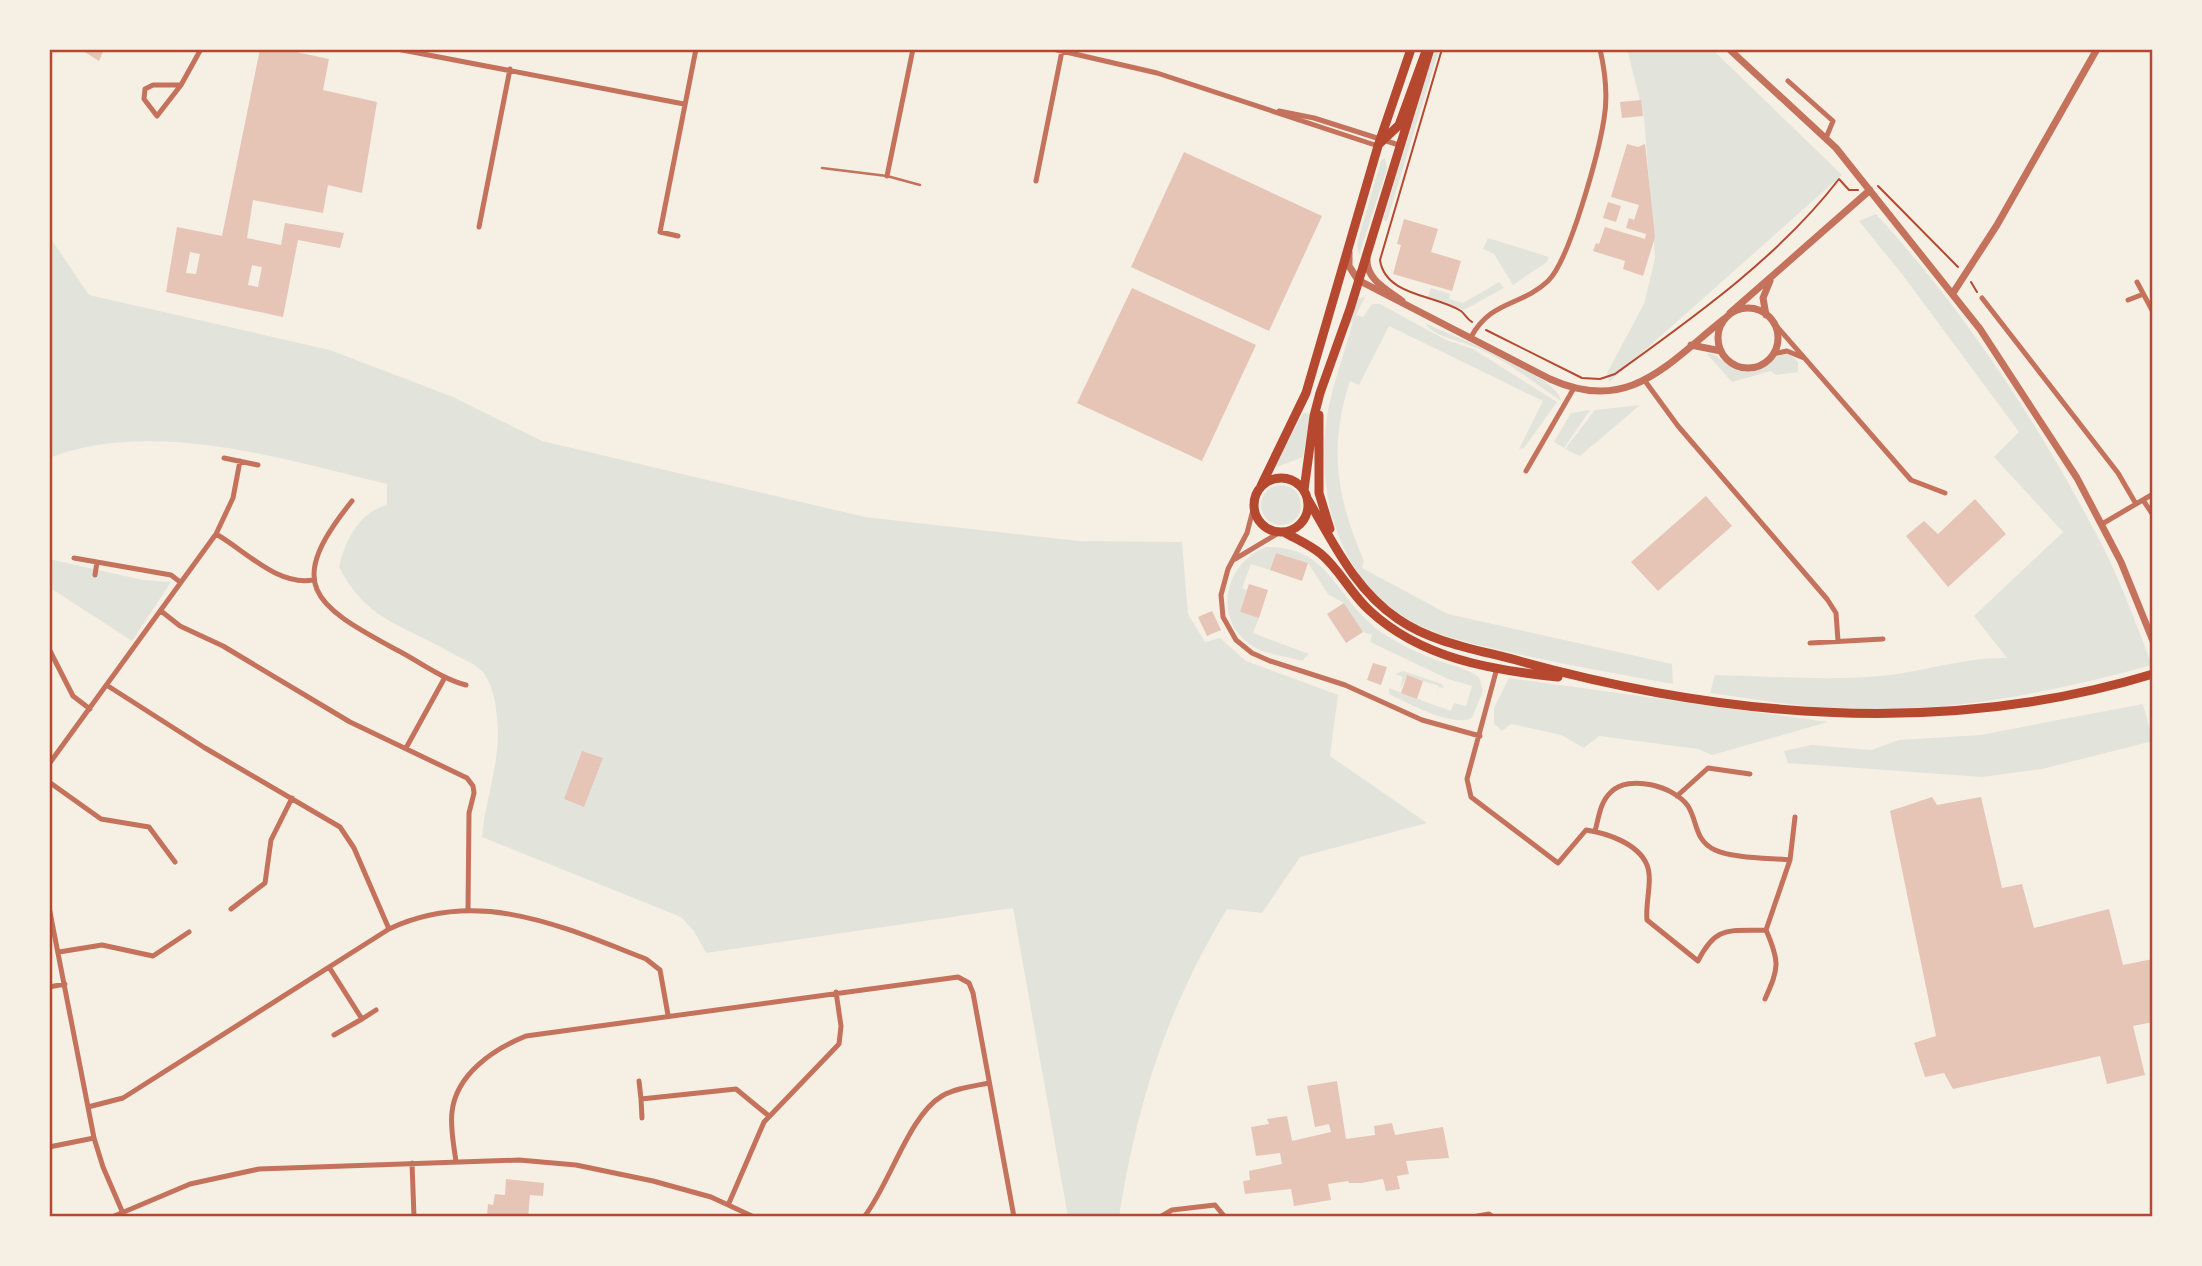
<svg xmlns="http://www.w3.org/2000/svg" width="2202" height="1266" font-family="Barlow,sans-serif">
	<rect width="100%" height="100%" fill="#f6efe4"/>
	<path fill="#e2e4dc" d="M1435,49h4l-52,172 -4,-1z
		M1627,49h85l130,126 -233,207 -2,-9 37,-69 11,-46 -11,-141z
		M1385,158l2,11 -28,86 -2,-11 24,-84z
		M1876,214c86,94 157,201 217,314 24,43 41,91 59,137 -103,28 -202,48 -310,44 -44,-2 -88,-10 -132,-16l5,-18c55,1 110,6 165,1 43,-4 84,-19 127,-18l-33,-42 89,-84 -69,-75 25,-25 -117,-158 -43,-53z
		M49,236l40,59 241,55 123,47 89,44 323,76 214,24 103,1 6,72 17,28 15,-4 26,23 92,34 -8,61 97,67 -127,34 -38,56 -35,-4c-61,102 -89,191 -108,308h-51l-55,-309 -307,45 -12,-22 -13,-14 -199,-80c3,-36 16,-68 16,-105 -1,-19 -3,-46 -16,-61 -7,-7 -19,-12 -27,-16 -50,-30 -87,-32 -116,-88 6,-26 20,-55 48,-62v-21c-102,-25 -236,-66 -338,-26z
		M1488,238l61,19 -2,5 -34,23 -19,-31 -11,-5z
		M1499,282l5,6 -40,22 -36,-13 3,-9 19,6 -1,5 14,4z
		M1365,297l-9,18 7,2 9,-13h8l66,36 27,9 84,53 -33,46 -5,1 24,-48 -154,-75 -30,59 -9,-4c-22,66 -13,118 14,180l-2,7 86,46 224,50 1,20c-59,-11 -119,-21 -177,-35 -31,-7 -63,-14 -90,-31 -64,-38 -87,-115 -81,-185 3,-39 19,-75 28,-113l-8,11 12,-32z
		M1425,323c26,13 132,51 136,78 -28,-19 -57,-43 -89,-55 -14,-6 -40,-10 -47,-23z
		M1706,353c14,0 22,18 39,18 19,0 26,-20 46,-16l7,7v10l-22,3 -5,-4 -39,11z
		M1640,405l-60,51 -15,-7 30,-39z
		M1590,410l-26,38 -10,-6 17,-29z
		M1303,413l7,1 -7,43 -29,11z
		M1261 505a20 20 0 1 1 40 0a20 20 0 1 1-40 0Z
		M1266,547c65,-1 69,52 115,85 15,10 32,19 48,25 16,7 36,10 50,20l4,14 -11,27c-18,10 -65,-15 -83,-24v-6l45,17 5,-19 -32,-10 -8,14 4,-13 -8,-3 8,-3 39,13 2,4 -5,-1 -5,18 17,6 3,-8 12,3 6,-20 -24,-7 -78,-37 2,-7 -9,-3 -19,-29 -16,-9 -20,-31 -32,-10 -6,17 -19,-6 -9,24 5,2 -7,22 19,6 -6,15 56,21 -7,7c-16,-5 -34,-6 -48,-14 -43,-26 -30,-84 12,-100z
		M49,559l94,21 28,2 -39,59 -83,-54z
		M1509,678l319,44 -116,33 -14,-6 -99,-13 -15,12 -23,-13 -50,-11 -9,7 -8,-7v-16z
		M2143,704l10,37 -111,28 -60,8 -194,-14 -4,-12 28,-6 59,5 28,-10 81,-5z"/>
	<path fill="#e6c5b7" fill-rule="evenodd" d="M80,49h24l-5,12z
		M260,49h22l47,10 -6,31 54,12 -15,91 -34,-8 -5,28 -70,-13 -6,38 34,7 4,-22 59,10 -4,15 -42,-8 -15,77 -117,-25 11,-65 45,9zM190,252l10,2 -4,20 -10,-1zM252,265l10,2 -4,20 -10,-2z
		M1641,100l2,16 -21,2 -2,-16z
		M1627,144l11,3 7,-3 10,93 -12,39 -20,-7 2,-8 -32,-10 3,-8 3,1 6,-17 40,12 1,-5 -20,-6 3,-10 5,2 5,-15 -28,-8z
		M1184,152l138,64 -53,115 -138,-64z
		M1608,202l13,4 -5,16 -13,-4z
		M1404,219l34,10 -7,23 30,9 -9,30 -59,-17 8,-29 -4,-1z
		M1132,288l124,57 -54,116 -125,-58z
		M1706,496l26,30 -74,65 -27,-29z
		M1975,499l31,35 -58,53 -42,-51 18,-15 14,13z
		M1276,553l32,10 -6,18 -32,-11z
		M1249,584l19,6 -9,28 -19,-6z
		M1344,603l19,29 -17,11 -19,-29z
		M1212,611l9,19 -14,6 -9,-19z
		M1373,663l14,4 -6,18 -14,-5z
		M1407,675l16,6 -6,18 -16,-6z
		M582,751l21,7 -19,49 -20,-8z
		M1932,797l5,8 44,-8 21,91 20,-4 12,44 75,-19 14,56 30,-6v63l-20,4 12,49 -38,9 -7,-28 -147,33 -9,-16 -19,4 -11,-34 22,-7 -46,-225z
		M1337,1081l9,58 29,-4 -1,-9 18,-3 3,12 48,-8 6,31 -43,3 3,13 -12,2 3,13 -14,2 -3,-12 -22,4h-12l-1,-2 -20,3 3,16 -37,6 -3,-17 -46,5 -2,-13 7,-1 -1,-9 33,-7 -2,-11 -24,3 -5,-29 18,-3 -2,-5 20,-3 5,25 39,-9 -2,-8 -14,3 -8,-41z
		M506,1179l38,4 -1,13 -13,-1 -2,22h-41l1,-13 5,1 2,-11 10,1z"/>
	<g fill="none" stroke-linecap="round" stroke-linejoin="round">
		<path stroke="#b5482f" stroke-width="2" d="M1442,49l-62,211c5,36 56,35 81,51 4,3 6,8 11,11
			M1878,186l80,81
			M1971,282l6,10
			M1486,330l96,48 18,1 15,-5c79,-57 164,-117 224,-195l10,11h9"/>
		<path stroke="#c5725c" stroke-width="2.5" d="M822,168l65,8 33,9"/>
		<path stroke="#c5725c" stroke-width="5" d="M397,49l287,55
			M1053,49l104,24 221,73
			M1788,81l45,40 -7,17
			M181,85h-28l-8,4 -1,10 13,17 24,-31 20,-36
			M1279,111l35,7 85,27
			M887,176l26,-127
			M1036,181l26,-130
			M479,227l31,-158
			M678,236l-18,-4 36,-183
			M2137,282l16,30
			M1982,298l136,175 18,31
			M2128,300l13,-5
			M1773,322l138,158 34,13
			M1471,337c20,-37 51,-31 77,-56 22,-21 51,-130 56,-162 4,-22 1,-48 -4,-70
			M1773,354l14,-3 17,7
			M1645,381l33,45 149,173 9,14 2,28
			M224,458l34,7
			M1526,471l48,-83
			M2143,500l10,15
			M352,501c-67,83 -41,103 43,148 24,12 45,29 71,36
			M1254,506l-7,27 -19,36 -7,26 2,22 13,23 16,13 18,8 75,24 77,35 58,16
			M2102,524l51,-30
			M216,534c30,17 61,52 97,46
			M74,558l97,17 9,7
			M1235,559l45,-27
			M95,575l2,-13
			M161,611l19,15 43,20 127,76 117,56 6,8 1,7 -5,20 -1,96
			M1810,643l73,-4
			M49,649l24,47 17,13
			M1497,668l-30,111 4,18 87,66 28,-33c20,3 52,13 61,35 6,15 -2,39 0,55l51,41c18,-36 31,-30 68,-31 14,32 13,38 -1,69
			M108,686l97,62 135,79 14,21 35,81
			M406,748l38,-69
			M49,764l167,-230 17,-36 7,-37
			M49,782l52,37 48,8 26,35
			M1677,796l31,-28 42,6
			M1595,831c4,-14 5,-29 16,-39 18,-18 63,-6 77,14 10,16 6,34 27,44 17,8 55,8 75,10
			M49,907l45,231 9,29 19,44
			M231,909l34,-26 6,-43 21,-42
			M1766,930l24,-70 5,-43
			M59,952l43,-7 51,11 36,-24
			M329,967l33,52 14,-9
			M49,987l16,-3
			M334,1035l28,-16
			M639,1081l2,18 95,-10 33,27
			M641,1099l1,19
			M88,1107l35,-9 266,-169c89,-42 172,-3 257,30l14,11 8,45
			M49,1147l45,-9
			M456,1162c-2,-16 -6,-34 -4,-50 4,-38 42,-63 74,-76l432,-59 11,6 4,10 41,224
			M412,1163l2,54
			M729,1203l35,-81 75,-78 2,-18 -5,-34
			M112,1217l78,-33 69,-15 260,-9 57,5 77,16 58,16 43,20
			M864,1217c26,-33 45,-102 78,-121 14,-8 32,-10 47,-13
			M1160,1217l12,-7 43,-5 10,12
			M1472,1217l17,-3 4,3"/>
		<path stroke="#c5725c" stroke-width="7" d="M1729,49l107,99 144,181 97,149 44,84 32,79
			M1349,252v14l9,14 192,99c79,36 117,-15 174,-60
			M1367,259c-1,21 21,31 35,42
			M1953,293l44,-68 100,-176
			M1718 338a30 30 0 1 1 60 0a30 30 0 1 1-60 0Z
			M1730,313l140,-123
			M1766,315l-3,-17 7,-17
			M1691,345l30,6"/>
		<path stroke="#b5482f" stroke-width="9" d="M1378,145l21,-20 27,-74
			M1319,415v78l11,36
			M1254 505a27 27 0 1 1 54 0a27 27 0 1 1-54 0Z
			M1261,486l45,-93 72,-247 33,-97
			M1304,490l10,-74 6,-23 30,-84 80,-260
			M1307,498c26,44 47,91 91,121 36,25 83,31 125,43 205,56 423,75 630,12
			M1284,532c12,7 26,13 37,22 19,16 30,40 49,57 51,47 120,59 188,66"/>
	</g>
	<rect width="2202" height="1266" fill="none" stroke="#f6efe4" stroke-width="102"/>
	<rect x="51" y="51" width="2100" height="1164" fill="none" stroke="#b5482f" stroke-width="2.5"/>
</svg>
